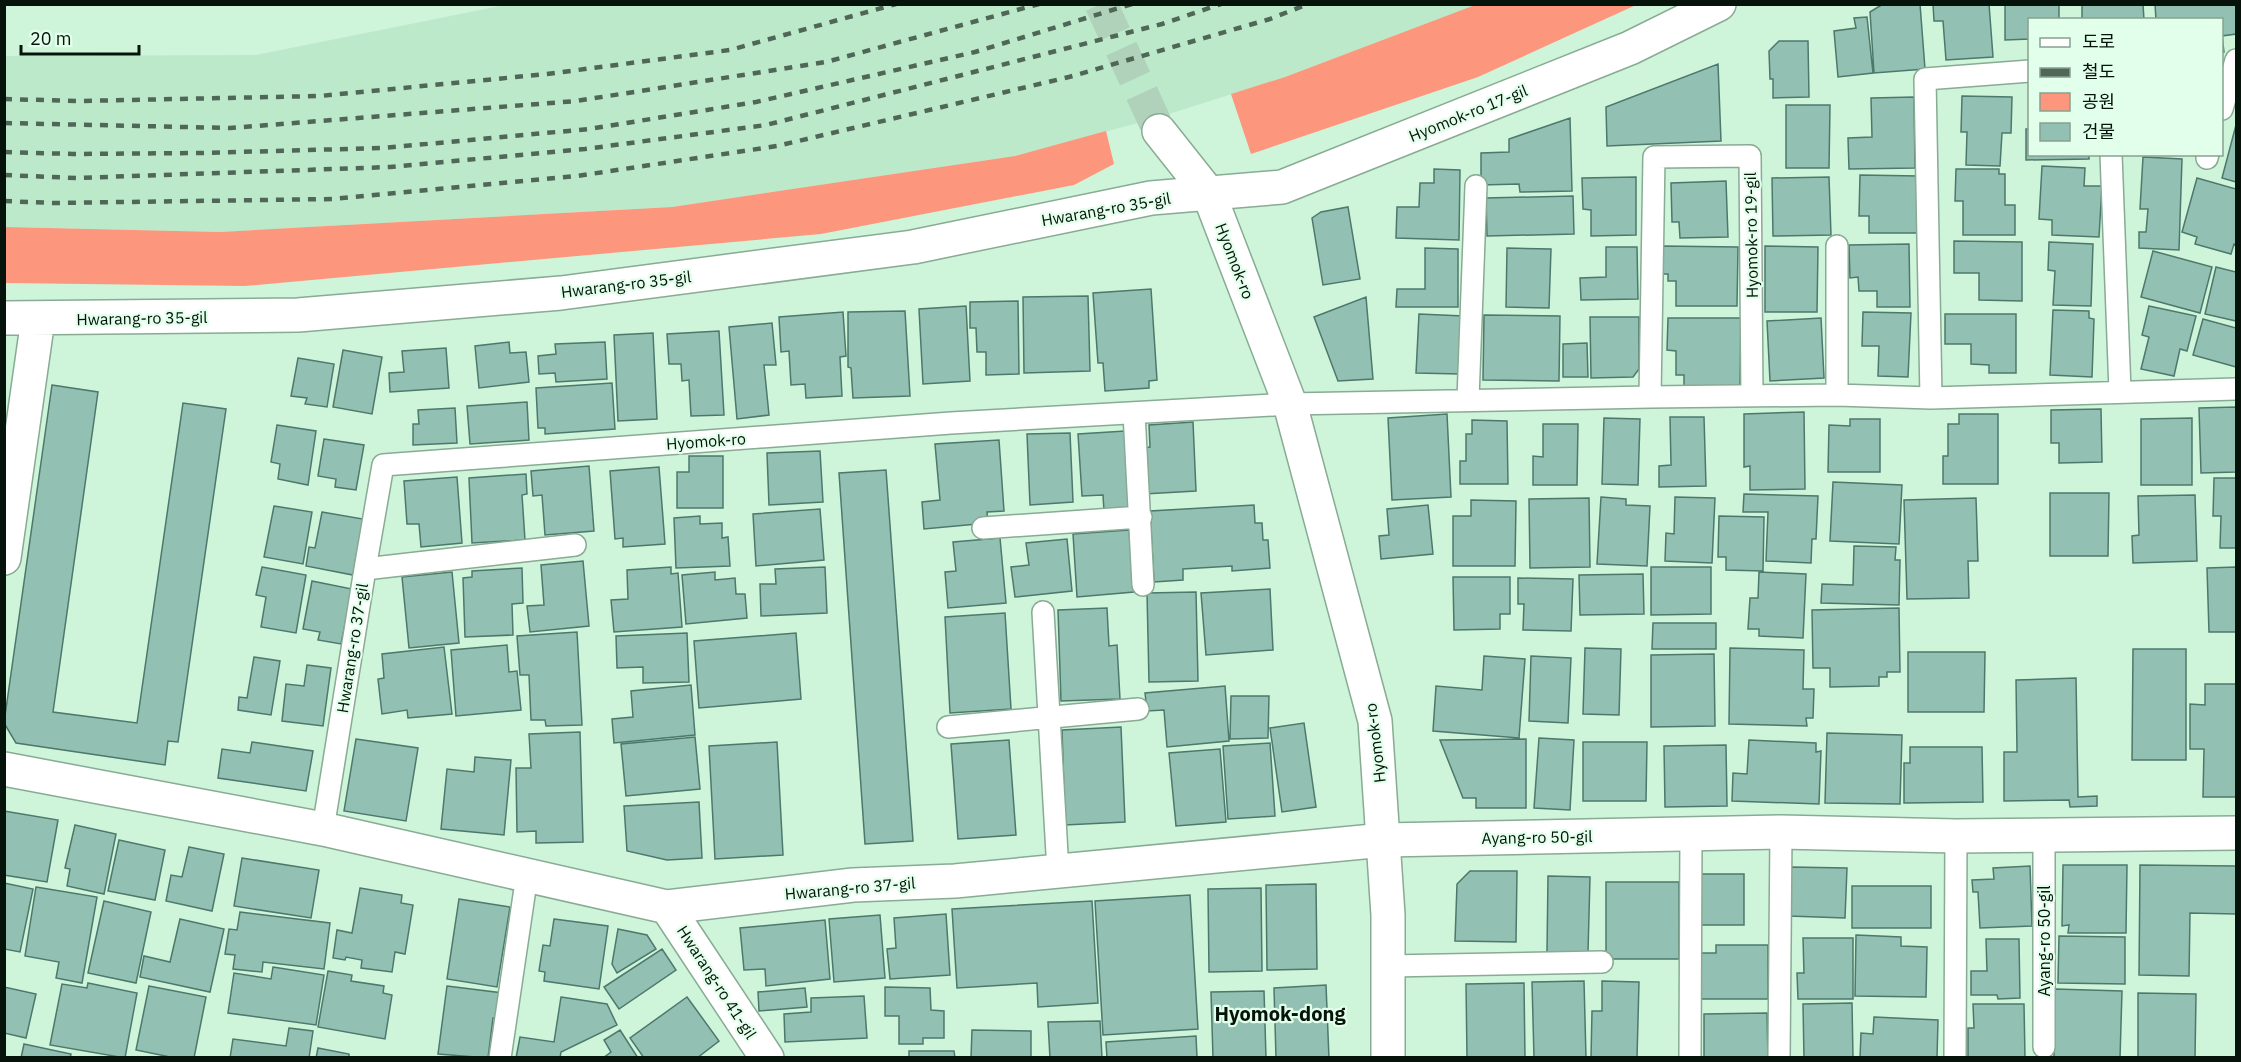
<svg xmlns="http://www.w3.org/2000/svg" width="2241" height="1062" font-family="'IBM Plex Sans','Noto Sans KR',sans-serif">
	<rect width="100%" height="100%" fill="#cef4da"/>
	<path fill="#bce9ca" d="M510,4l965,1 -190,72 -132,42 -138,37 -343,51 -452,25 -215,-5v-171l251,-1z"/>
	<path fill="#fc977e" d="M1475,5h161l-158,72 -227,77 -20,-60 54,-17z
		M1106,131l8,33 -40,21 -253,49 -576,52 -240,-3v-56l215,5 452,-25 343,-51z"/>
	<path fill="#92c0b3" stroke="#4d786c" stroke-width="1.5" d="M1883,4h37l5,65 -51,4 -4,-61z
		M1933,4h56l4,53 -47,3 -3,-39h-9z
		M2005,4h54v16h-29v19l-25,1z
		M2082,4h61l1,16h-62z
		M2155,4h81v30l-14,2 2,16h-2v-32h-66z
		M1867,17l6,56 -35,4 -4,-46 22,-3 -2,-10z
		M1779,41h29l1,56 -36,1v-19h-3l-1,-28z
		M1718,64l3,77 -114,5 -1,-39z
		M1962,96l50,1 -1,36h-9l-2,33 -34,-1 1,-33h-6z
		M1914,97l1,71 -66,1 -1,-31 24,-1 -1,-39z
		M1786,105h44l-1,63h-43z
		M1570,118l2,73 -52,1 -1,-8 -38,1v-32l28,-1v-13z
		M2236,125v57l-14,-4z
		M2026,129h4v25h59v5l-63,1z
		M2143,157l39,2 -3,91 -40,-2v-16h7l2,-23h-8z
		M2042,166l43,2 -1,18h18l-3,51 -47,-2v-15l-13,-1z
		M1434,169l26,1 -1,70 -63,-2 1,-31h22l1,-24h14z
		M1956,169h43v5h6v31h10v30h-52v-34h-8z
		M1860,175l59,1 -1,57h-49v-17h-10z
		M1636,177v58l-45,1v-26l-8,-1 -1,-31z
		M1829,177l2,58 -58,1 -1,-58z
		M2197,178l39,11v56l-2,-1 -3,10 -36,-10 2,-7 -15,-5z
		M1726,181l2,56 -48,1 -1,-16h-7l-1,-39z
		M1573,196l1,38 -87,2 -1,-38z
		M1348,207l12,72 -37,6 -11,-67 9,-6z
		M1954,241l68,1v59l-43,-1v-27h-25z
		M2049,242l44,2 -2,62 -38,-1 2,-34 -7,-1z
		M1909,244l1,63h-33v-16h-18l-1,-14 -8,1 -1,-33z
		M1662,246l76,1 -1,59h-61v-25h-8v-7h-7z
		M1765,246l53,1 -1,65h-52z
		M1606,247h31l1,52 -57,1 -1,-22 26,-1z
		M1425,248l33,1v58h-62l1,-18h28z
		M1507,248l44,1 -2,59 -43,-1z
		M2153,251l59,16 -12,46 -59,-16z
		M2216,267l20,5v49l-31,-7z
		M1151,289l6,91 -8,1v7l-44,3 -2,-28h-5l-5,-70z
		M1088,296l2,75 -66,2 -1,-76z
		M1366,297l7,82 -35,2 -24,-64z
		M1018,301l1,73 -33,1v-23h-9l-1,-24h-6v-26z
		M966,306l4,75 -47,3 -4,-75z
		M2149,306l47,10 -9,35 -7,-2 -6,27 -33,-7 8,-32 -7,-2z
		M2053,310l36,1v7l5,1 -2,58 -42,-2z
		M905,311l5,85 -57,2 -2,-30 -3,-1v-55z
		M843,312l3,44 -6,1 2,39 -36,2 -1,-14 -14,1 -2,-34 -8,1 -2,-35z
		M1863,312l48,1 -3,64 -30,-1 1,-30h-17z
		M1419,314l44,2 -3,58 -44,-1z
		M1945,314h71v59h-27v-8l-18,-1v-20h-26z
		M1484,315l76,1 -1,65 -76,-1z
		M1590,317h49v52l-6,8 -42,1z
		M1668,318h73l-1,68h-56v-11h-8v-24l-9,-1z
		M1821,318l3,60 -54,3 -3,-60z
		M2203,319l33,9v39l-43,-12z
		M772,323l4,42h-12l5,50 -32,4 -8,-92z
		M719,331l5,84 -33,1 -2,-36 -7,1 -1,-17h-12l-2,-30z
		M653,333l4,86 -39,2 -4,-86z
		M509,342l1,11 16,-1 3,30 -50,6 -4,-42z
		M605,342l2,37 -51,3 -1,-9 -16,1 -1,-18 18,-2 -1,-10z
		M1587,343l1,34h-25v-33z
		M446,348l3,40 -59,4 -1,-19 15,-1 -2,-21z
		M343,350l39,7 -10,57 -39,-7z
		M298,358l36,6 -7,43 -22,-3 2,-6 -16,-2z
		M612,383l3,46 -70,5v-6h-7l-2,-40z
		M52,385l46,7 -45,320 84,11 46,-320 43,6 -48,333 -10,-1 -3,24 -149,-22 -12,-20z
		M527,402l2,38 -59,4 -3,-38z
		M2236,407v65l-35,1 -2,-65z
		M455,408l2,35 -44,2v-21h6l-1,-14z
		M2101,409l1,53 -43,1v-20h-8v-33z
		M1804,412l1,77 -55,1v-24l-6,1v-53z
		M1447,414l4,83 -59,3 -4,-82z
		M1959,414h39v70h-55v-28h5v-32h11z
		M1670,417h34l2,69 -47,1v-21l12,-1z
		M1604,418l36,1 -2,66 -36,-1z
		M2192,418v67h-51v-66z
		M1850,419h30v53h-52l1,-47 21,1z
		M1472,420l35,1 1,63h-48v-23h6v-27h6z
		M1193,422l3,69 -52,3 -2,-46 8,-1 -1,-22z
		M1543,424h35l-1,61h-44v-29l10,1z
		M277,425l39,6 -8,54 -30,-6 2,-15 -9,-2z
		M1125,431l5,79 -26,1 -1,-16 -21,1 -4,-62z
		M1070,433l3,69 -43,3 -3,-71z
		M324,439l40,6 -8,45 -21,-3 1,-8 -18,-3z
		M999,440l5,71 -17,1 1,11 -64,6 -2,-27 18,-2 -5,-56z
		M820,451l3,51 -54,3 -2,-52z
		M689,456h34v52h-46v-36h12z
		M589,466l5,65 -49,4 -3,-40 -9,1 -2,-25z
		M659,467l6,77 -42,3v-9l-8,1 -5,-68z
		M886,470l27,371 -48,3 -26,-371z
		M526,474l1,20 -5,1 3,45 -53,3 -3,-65z
		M457,477l5,66 -41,4 -2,-23h-12l-3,-43z
		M2214,478h22v70h-16l1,-32h-8z
		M1833,482l69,3 -3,59 -69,-3z
		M2050,493h59l-1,63h-58z
		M1744,494l74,2 -2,43h-4l-1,24 -45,-2 2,-49h-25z
		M2195,495l2,66 -64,2 -1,-27 7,-1 -1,-39z
		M1601,497l25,2v6l24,1 -3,60 -50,-2z
		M1675,497l40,1 -3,65 -47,-2 1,-28 8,1z
		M1589,498l1,69 -60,1 -1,-69z
		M1976,498l2,63h-10l1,37 -62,1 -3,-99z
		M1471,500l45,1 -1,65h-62v-50h18z
		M1254,505l1,18h7l1,17h5l2,28 -38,3v-5l-49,3v11l-29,2 -4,-71z
		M1428,505l5,49 -52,5 -2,-23 10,-1 -2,-26z
		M274,506l38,6 -9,52 -39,-7z
		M820,509l4,51 -68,6 -3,-52z
		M322,512l41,7 -10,56 -47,-9 3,-19 6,1z
		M700,516v8l22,-1v15l6,-1 2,29 -54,2 -2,-50z
		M1719,516l45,1 -1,54 -37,-1v-13h-8z
		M1129,530l5,62 -57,5 -4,-63z
		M1000,538l6,65 -58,5 -3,-36 11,-1 -3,-29z
		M1067,539l5,52 -57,6 -4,-30 18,-2 -3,-22z
		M1854,546l42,1 -1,13h5l-1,45 -78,-2 1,-19 31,1z
		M583,561l6,65 -59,6 -3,-26 17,-1 -3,-40z
		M262,567l44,8 -10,58 -35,-6 5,-30 -10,-2z
		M671,567v7l7,-1 4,54 -68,5 -3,-32 17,-1 -1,-29z
		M825,567l2,46 -66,3 -1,-32h16l-1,-15z
		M1651,567h60v47l-60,1z
		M2236,567v65h-27l-2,-64z
		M522,568l1,35 -11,1 1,31 -48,2 -2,-59 9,-1v-6z
		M452,572l7,71 -50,5 -7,-71z
		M715,572v8l20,-2 1,16h9l2,24 -61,6 -4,-49z
		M1759,572l47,2 -3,64 -44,-2v-7h-11l2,-31h8z
		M1643,574l1,40 -64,1 -1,-40z
		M1453,577h57v37h-10v15l-46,1z
		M1518,578l55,1 -2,52 -48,-1 1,-26h-6z
		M312,581l40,8 -11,55 -23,-4 2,-8 -17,-3z
		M1270,589l3,61 -67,5 -5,-62z
		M1196,592l2,89 -49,1 -2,-89z
		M1107,608l2,38 8,-1 3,54 -59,2 -3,-91z
		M1899,608l1,64h-13v5h-8v9l-49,1v-19h-17l-1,-58z
		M1005,613l6,96 -61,4 -5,-96z
		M1653,623h63v26h-64z
		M577,632l5,93 -36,1 -1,-6h-14l-2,-45h-9l-3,-39z
		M687,633l2,49 -46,1v-16l-26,1 -1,-32z
		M796,633l5,66 -102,9 -5,-67z
		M507,645l2,27 8,-1 4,39 -65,6 -5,-66z
		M444,647l8,67 -44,4 -1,-8 -25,4 -4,-35 6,-1 -2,-24z
		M1585,648l36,1 -2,66 -36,-1z
		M1730,648l74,2 -1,39h11l-1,29h-7l1,8 -78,-2z
		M2133,649h53v111h-54z
		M1908,652h77l-1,60h-76z
		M1714,654l1,72 -64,1v-72z
		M1484,656l41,3 -6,79 -86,-7 3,-45 46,4z
		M1531,656l40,2 -3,65 -39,-2z
		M254,657l26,4 -9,54 -33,-5 1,-13 8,1z
		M307,665l24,3 -8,58 -41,-5 4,-37 18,2z
		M2076,678l2,119 19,-1v10l-27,1 -1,-7 -65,1v-49h13l-1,-72z
		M2205,684h31v113h-33l1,-48h-14v-45l15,1z
		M691,685l4,50 -81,8 -2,-24 21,-2 -2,-26z
		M1225,686l4,55 -62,6 -3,-37 -17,1 -2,-18z
		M1231,696h38l-1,42 -38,1z
		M1304,723l12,84 -34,5 -12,-84z
		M1121,727l4,95 -60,3 -3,-95z
		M580,732l3,110 -47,1v-12l-19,1 -1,-64h15l-2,-34z
		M1827,733l75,2 -2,69 -75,-1z
		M695,737l5,52 -74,7 -5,-52z
		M1539,738l35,2 -4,70 -36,-2z
		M356,739l62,9 -12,73 -62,-10z
		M1526,739v69h-50v-10h-13l-23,-58z
		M1009,740l7,95 -58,4 -7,-95z
		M1749,740l67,3v9l5,-1 -2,53 -87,-3 1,-28 14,1z
		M252,742l61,9 -7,40 -88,-13 4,-29 28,4z
		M777,742l6,113 -68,4 -6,-113z
		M1583,742h64l-1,59h-63z
		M1270,743l5,73 -47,3 -5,-73z
		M1726,745l1,61 -62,1 -1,-61z
		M1910,747h72l1,55 -79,1v-40h6z
		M1220,749l6,73 -50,4 -7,-73z
		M475,757l36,3 -7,75 -63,-6 6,-60 27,3z
		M699,802l3,56 -35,2 -40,-9 -3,-45z
		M4,811l54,9 -11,62 -43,-7z
		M75,825l41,9 -12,60 -37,-8 3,-17 -5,-1z
		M119,840l46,10 -10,50 -47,-9z
		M189,847l35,7 -12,57 -46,-10 5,-26 11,2z
		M242,858l77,12 -8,48 -77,-12z
		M2063,865h64l-1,68h-58l1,-8 -7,1z
		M2140,865l96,1v48l-46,-1 -1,63 -50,-1z
		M2030,866l2,60 -52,2 -2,-36h-5l-1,-12 22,-1 -1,-11z
		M1790,867l57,1 -2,50 -56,-2z
		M1470,871h47l-1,71 -61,-1 2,-57z
		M1697,874h47v51h-47z
		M1548,876l42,1 -2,75h-41z
		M1606,882h73v77h-73z
		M4,883l29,6 -13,63 -16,-3z
		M1316,884l1,85 -50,1 -1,-85z
		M1852,886h79v42h-79z
		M36,887l61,10 -15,86 -26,-5 3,-16 -34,-6z
		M360,888l42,7 -1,8 12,2 -8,49 -10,-2 -3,20 -31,-4 1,-8 -16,-3 -1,3 -12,-2 4,-28 15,3z
		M1261,888l1,83 -53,1 -1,-83z
		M1190,895l8,134 -95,6 -8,-134z
		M459,899l51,8 -13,80 -50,-8z
		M104,901l47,11 -15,71 -48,-10z
		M1092,901l6,102 -60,4 -1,-24 -80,5 -5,-79z
		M240,912l90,11 -6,46 -61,-7 -1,10 -29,-3 2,-14 -10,-1 4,-25 8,1z
		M946,914l4,61 -60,4 -3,-30 9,-1 -2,-30z
		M880,915l5,63 -51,4 -5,-63z
		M180,919l44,10 -14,63 -70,-15 4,-21 26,6z
		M554,919l54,7 -9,63 -55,-8 1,-9 -6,-1 4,-26 7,1z
		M825,920l5,59 -64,7 -1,-17 -21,1 -4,-42z
		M618,929l29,6 9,14 -39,24 -5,-9z
		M1856,935l45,2v9l26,1 -1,50 -71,-1z
		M2059,936l66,1v47l-67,-1z
		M1803,938h50v61h-55l-1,-26h7z
		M1986,939h33l1,59 -22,1 -1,-4h-26v-24h16z
		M1716,945h52v54h-69v-46h17z
		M662,949l14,21 -57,39 -15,-22z
		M273,967l51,8 -8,50 -88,-12 6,-40 37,6z
		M328,971l24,4 -1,6 33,5 -1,7 9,2 -7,44 -67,-12z
		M1584,981l2,77h-52l-2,-76z
		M1602,981l37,1 -2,76h-46l1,-47h10z
		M88,983l49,10 -12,65 -75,-13 12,-61 25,4z
		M1524,983l1,75h-58l-1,-74z
		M1326,985l3,73h-53l-2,-70z
		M149,986l57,11 -12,61h-19l-39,-8z
		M447,986l56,7 -3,26 -7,-1 -5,40 -50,-4z
		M4,987l32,7 -10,44 -22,-5z
		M885,987l45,1 1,22 13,1v27h-21v6h-24v-28h-14z
		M805,988l2,19 -48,4 -1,-19z
		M2055,989l67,2 -2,67h-66z
		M1264,991l2,67h-53l-2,-66z
		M2138,993l58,1 -1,64h-57z
		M864,996l3,42 -82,4 -1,-28 27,-2v-14z
		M561,997l46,7 10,21 -56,27 -1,6h-44l4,-21 34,5z
		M687,997l32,44 -22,17h-53l-14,-20z
		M1852,1003l1,55h-49l-1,-54z
		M1973,1004h51l1,54h-57v-30h6z
		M1767,1013l1,45h-64v-44z
		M1874,1017l64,3 -1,38h-77l1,-25 12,1z
		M1100,1021l2,37h-52l-2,-36z
		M289,1028l24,3 -4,27h-79l3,-19 53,7z
		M620,1030l18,28h-35l8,-6 -7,-12z
		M972,1030l59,1v27h-60z
		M1196,1036l1,22h-90l-1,-16z
		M24,1044l47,10 -1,4h-49z
		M318,1048l31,6v4h-33z
		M909,1051h45l1,7h-46z"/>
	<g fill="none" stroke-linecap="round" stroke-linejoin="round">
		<path stroke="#b0d2bb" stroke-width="33" stroke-dasharray="33 16" stroke-linecap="butt" d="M1101,4l58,127"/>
		<g stroke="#88ab93" stroke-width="24">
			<path id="lane" d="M2222,109l14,-49
				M2111,154l9,237
				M2207,158l1,-4
				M1837,395v-149
				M1650,397l4,-240 96,-1 2,240
				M1931,398l-6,-319 105,-8
				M1468,399l8,-213
				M1134,413l9,172
				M983,528l158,-11
				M365,569l18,-104 568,-42 339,-19 360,-7 187,-2 94,3 305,-9
				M1043,612l15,259
				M948,727l190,-18
				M323,829l42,-260 210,-24
				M2044,835v212
				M1388,966l214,-4
				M500,1058l27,-183
				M1690,1058l1,-224
				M1779,1058l2,-226
				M1955,1058l1,-222"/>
		</g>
		<g stroke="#88ab93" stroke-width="36">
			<path id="street" d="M4,318l294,-3 263,-22 352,-46 238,-49 131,-11 348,-139 89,-44
				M4,558l34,-239
				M4,769l319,60 344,78 186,-22 102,-4 429,-41 397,-8 175,4 280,-3
				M667,907l100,151"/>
		</g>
		<g stroke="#88ab93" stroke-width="36">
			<path id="secondary" d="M1159,131l50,63 81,210 85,317 13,194v143"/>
		</g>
		<use href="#lane" stroke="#fff" stroke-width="21"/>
		<use href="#street" stroke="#fff" stroke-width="33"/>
		<use href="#secondary" stroke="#fff" stroke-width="33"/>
		<path stroke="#506657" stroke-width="4.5" stroke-dasharray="8 8" stroke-linecap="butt" d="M4,99l76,2 240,-5 227,-22 183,-24 166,-46
			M4,123l226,5 346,-27 250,-39 213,-58
			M4,152l69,2 128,-1 182,-5 206,-19 167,-27 219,-50 157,-48
			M4,175l72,3 314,-11 195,-18 181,-24 396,-101 59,-20
			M4,201l51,2 278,-4 244,-23 200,-30 292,-69 201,-58 38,-15"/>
	</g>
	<g text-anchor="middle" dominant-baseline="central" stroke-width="4.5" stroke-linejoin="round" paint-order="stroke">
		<g font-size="16" fill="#06130a" stroke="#e1ffea">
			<text transform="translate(1468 113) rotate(-22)">Hyomok-ro 17-gil</text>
			<text transform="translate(1106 209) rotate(-10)">Hwarang-ro 35-gil</text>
			<text transform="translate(1751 235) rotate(-91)">Hyomok-ro 19-gil</text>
			<text transform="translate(1235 261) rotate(69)">Hyomok-ro</text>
			<text transform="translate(626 284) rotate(-7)">Hwarang-ro 35-gil</text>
			<text transform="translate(142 318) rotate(-1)">Hwarang-ro 35-gil</text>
			<text transform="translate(706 441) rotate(-4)">Hyomok-ro</text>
			<text transform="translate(352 648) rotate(-81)">Hwarang-ro 37-gil</text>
			<text transform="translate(1375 743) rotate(-97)">Hyomok-ro</text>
			<text transform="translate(1537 837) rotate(-1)">Ayang-ro 50-gil</text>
			<text transform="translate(850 888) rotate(-5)">Hwarang-ro 37-gil</text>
			<text transform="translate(2044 941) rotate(-90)">Ayang-ro 50-gil</text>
			<text transform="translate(717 982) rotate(57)">Hwarang-ro 41-gil</text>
		</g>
		<g font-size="20" font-weight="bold" fill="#06130a" stroke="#e1ffea">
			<text x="1280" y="1013">Hyomok-dong</text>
		</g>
	</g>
	<rect width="2241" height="1062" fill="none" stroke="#06130a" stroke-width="12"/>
	<rect x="2028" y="18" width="195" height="138" fill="#e1ffea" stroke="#89a190" stroke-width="1.5"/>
	<rect x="2040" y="38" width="30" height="9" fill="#ffffff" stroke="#89a190" stroke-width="1.5"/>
	<text x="2082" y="48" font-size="18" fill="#06130a">도로</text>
	<rect x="2040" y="68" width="30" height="9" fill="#506657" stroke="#89a190" stroke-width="1.5"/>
	<text x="2082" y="78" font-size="18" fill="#06130a">철도</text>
	<rect x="2040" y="93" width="30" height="18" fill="#fc977e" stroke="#89a190" stroke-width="1.5"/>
	<text x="2082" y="108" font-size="18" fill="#06130a">공원</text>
	<rect x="2040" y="123" width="30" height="18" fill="#92c0b3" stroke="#89a190" stroke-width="1.5"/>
	<text x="2082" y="138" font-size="18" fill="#06130a">건물</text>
	<path d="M21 45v9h118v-9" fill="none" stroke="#06130a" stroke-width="3"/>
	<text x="30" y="45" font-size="18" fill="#06130a" stroke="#e1ffea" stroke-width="4.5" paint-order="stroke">20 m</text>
</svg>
